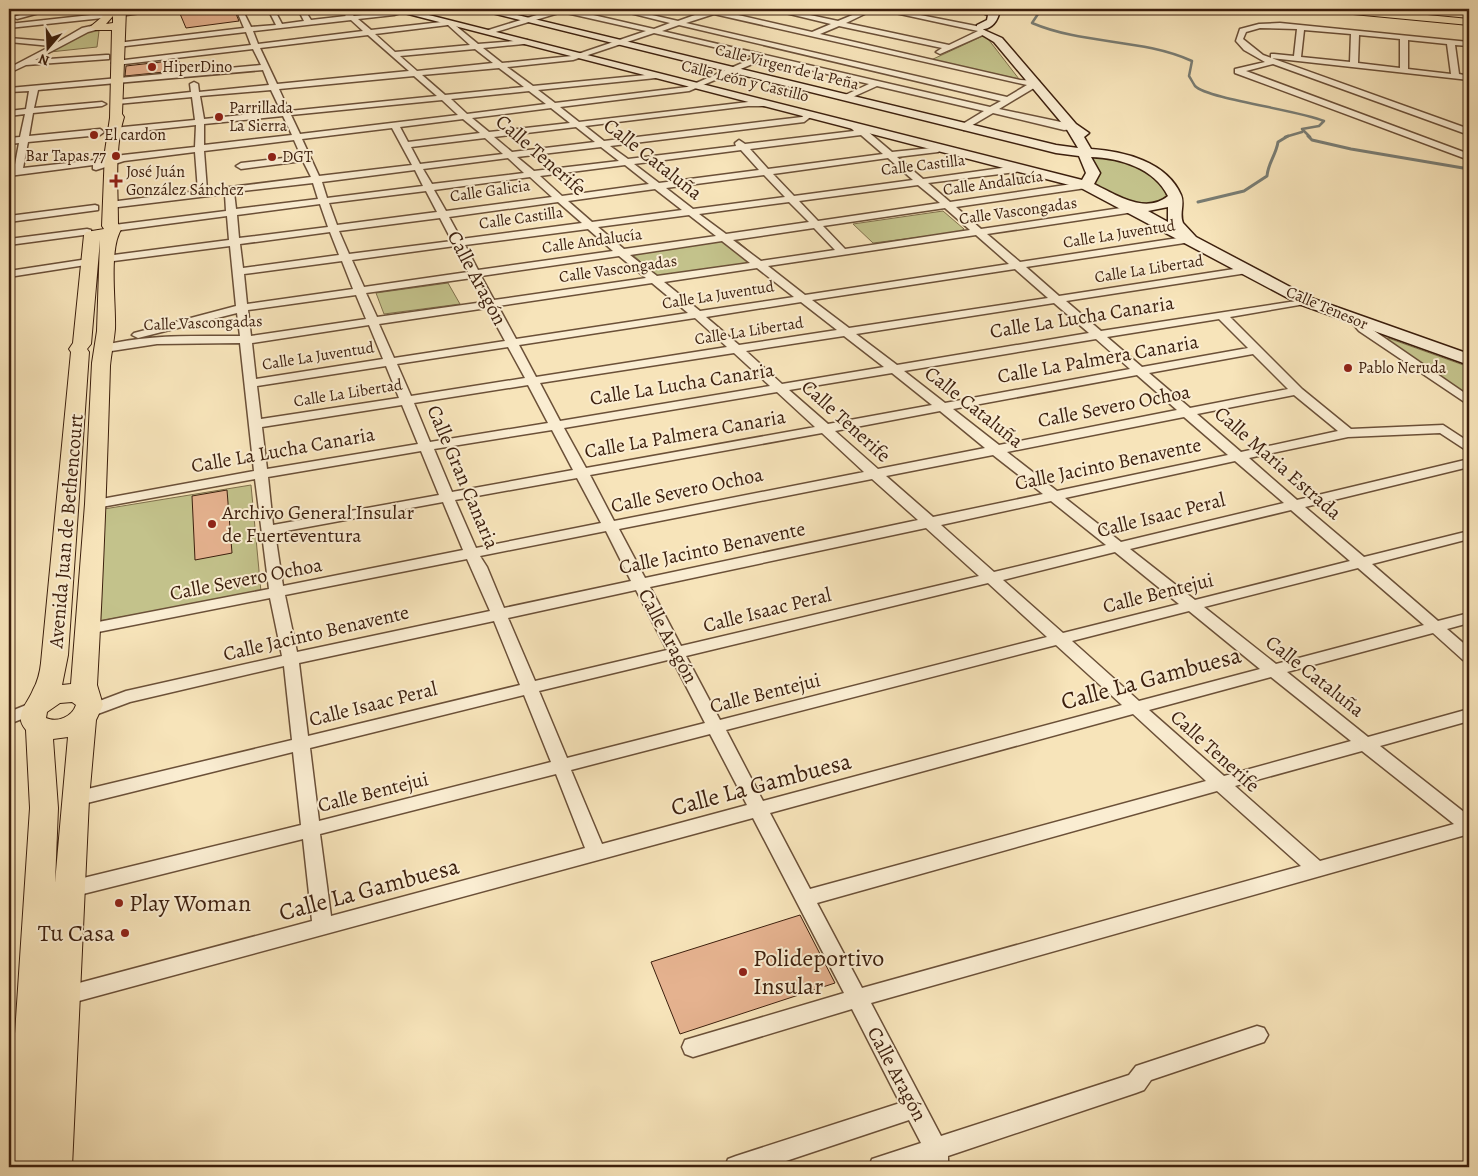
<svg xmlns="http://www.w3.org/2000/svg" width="1478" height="1176" font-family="Alegreya,serif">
	<rect width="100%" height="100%" fill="#f7e4ba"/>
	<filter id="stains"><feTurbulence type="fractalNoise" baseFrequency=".004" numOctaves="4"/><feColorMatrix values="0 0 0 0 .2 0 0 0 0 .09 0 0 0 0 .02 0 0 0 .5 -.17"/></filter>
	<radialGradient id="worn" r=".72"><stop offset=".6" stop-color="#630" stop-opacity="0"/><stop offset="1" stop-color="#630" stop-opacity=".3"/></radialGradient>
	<path fill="#c3c28b" stroke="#80704c" d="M90,30l9,1 -2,16 -47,5z
		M985,35l34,44 -88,-19z
		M1096,156c26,5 62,12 71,41 -18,20 -53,-2 -71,-11l-1,-3 4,-8 -9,-16z
		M943,211l21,18 -4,3 -87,11 -20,-19z
		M735,239l26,22 -103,16 -25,-22z
		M448,283l12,21 -76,10 -8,-21z
		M1388,338l81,29v29l-84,-57z
		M251,485l10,107 -162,29 5,-112z"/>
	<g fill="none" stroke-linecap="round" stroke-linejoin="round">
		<path stroke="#797d74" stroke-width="2.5" d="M1055,9l-17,5 -6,9c52,22 109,15 160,38l-3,15c2,3 4,7 6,10 13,13 103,24 129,35l-5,5 -17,3 8,8
			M1285,137l17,-5"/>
		<path stroke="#797d74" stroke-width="3" d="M1308,136l4,4 39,9 118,20
			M1198,202l46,-11 23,-15c1,-13 9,-21 11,-34l10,-6"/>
	</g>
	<path fill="#e5b28f" stroke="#3c1f0d" d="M178,9h56l5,12 -53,7z
		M178,60l6,10 -59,6 1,-10z
		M227,490l5,63 -37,7 -3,-64z
		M800,915l35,68 -155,51 -29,-72z"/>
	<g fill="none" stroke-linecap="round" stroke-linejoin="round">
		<g stroke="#6b5038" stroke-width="3">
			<path id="street" d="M42,9h12l-37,10 -4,-2z
				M149,9h22l-52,7 -4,-2z
				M236,9h6l9,18 25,-2 -8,-16h6l8,15 22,-3 -6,-12h6l7,11 35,-4 -7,-7h7l8,7 59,-7 -19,6 -36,4 13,11 79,-9 28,23 49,-4v4h-3l-41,4 19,15 70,-7 74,-25 -84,-19 -73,22 -7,-2 74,-23h11l87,20 16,-6 -56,-14h12l52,12 31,-11 15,-1 -3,2 91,21 19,-8 -62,-15h13l56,12 29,-12h8l-29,14 103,22 29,-14 -101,-22h13l91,18 5,5 -1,2 -45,20 -4,-2 6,-4 -103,-22 -19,8 200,46 19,1v4l-40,24 76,16v4l-11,1 -71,-17 -29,17 -4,-3 1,-2 23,-14 -107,-25 -31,14 -4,-2 1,-2 26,-12 -105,-25 -75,32 -129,16 19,15 169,-20h18l4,2 -4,2h-18l-163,20 19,15 198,-24 7,-5 4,3 -9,7 -194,24 18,13 108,-13 -1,-3 4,-3 6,4 109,-13 -4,-4 4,-3 12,6 26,22 49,-5 1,2 -4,3 -41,5 26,22 93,-13 5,3 -5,3 -88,11 22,19 136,-20 5,3 -5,3 -130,19 25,22 153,-23 5,3 -5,3 -147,22 33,28 171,-26 5,3 -5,3 -165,25 33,29 188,-29 5,3 -5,3 -181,28 35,30 208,-32 2,2 -6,3 -75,13 72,72 49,40 92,-4 26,17v10l-29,-19 -92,4 -99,21 48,42 172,-41v8l-164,40 59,50 105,-26v8l-97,25 66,57 31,-8v10l-22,6 22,19v13l-6,-1 -30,-27 -146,39 81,65 101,-28v12l-89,25 89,70v18l-598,169 70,133 188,-61 7,-9 121,-40 7,2 4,7 -4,7 -113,38 -7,10 -8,3 -188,63v11h-22l-1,-4 -12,4h-44l3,-8 49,-16 -12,-23 -141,47h-43l3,-8 8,-3 164,-53 -48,-94 -159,48 -8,-3 -3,-7 3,-7 159,-47 -91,-175 -689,187 -7,-3 -3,-6 3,-6 7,-3 248,-66 -9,-82 -232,58 -7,-3 -3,-5 3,-5 7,-3 230,-56 -8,-73 -218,54 -6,-2 -3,-5 3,-5 6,-2 217,-52 -8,-74 -154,36 -43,16 -6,-2 -2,-4 2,-4 45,-17 156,-35 -12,-58 -182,36 -6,-1 -2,-4 2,-4 6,-1 181,-35 -14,-110 -159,29 -7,-4 7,-4 158,-29 -14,-128 -83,1 -52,8 -6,-4 2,-2c45,-12 92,-10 139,-10l-3,-23 -99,25 -6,-3 2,-2 102,-27 -6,-60 -124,16 -5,-3 5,-3 123,-16 -2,-24 -113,15 -5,-3 5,-3 112,-14 -1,-17 -115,14 -5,-3 5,-3 88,-11 -3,-39 -71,9 -28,9 -3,-1v-4l-84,11v-6h5l5,-27 -10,1v-6l11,-1 5,-23 -16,2v-5l17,-2 3,-18 -20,1v-4l252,-23 -8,-16 -137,16 -4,-2 4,-2 135,-16 -5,-13 -129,15 -4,-2 4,-2 127,-15zM714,14l313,71 -20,12 -321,-74zM351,20l12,11 -105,13 -5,-13zM448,25l22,20 -75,7 -20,-18zM679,25l322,76 -11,6 -328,-76zM654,33l102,24 -69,30 -132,16 -17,-13 118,-12 4,-2 -4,-2 -123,12 -26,-19 66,-7zM368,35l41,36 -132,13 -17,-36zM475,49l18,14 -76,8 -17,-15zM499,68l25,19 -79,8 -23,-20zM263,70l6,15 -70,7 -1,-8 -4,-2 -4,2 1,8 -74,8 -4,2 4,2 75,-7 3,23 -82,8 -4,3 4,3 83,-9 -1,22 -72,8 -13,4 -1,-3 -14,4 -72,8 5,-26 72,-7 4,-3 -4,-3 -71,7 4,-23 69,-7 4,-2 -4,-2 -68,6 4,-18zM414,76l23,20 -148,15 -10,-22zM271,90l10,21 -77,8 -4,-23zM529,91l17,13 -79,10 -16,-15zM442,100l16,15 -158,19 -9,-19zM551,108l19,15 -81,9 -17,-14zM283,116l9,19 -88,10v-21zM463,119l17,14 -72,9 -8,-15zM576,127l19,15 -83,10 -18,-15zM392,128l20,37 -93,11 -17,-37zM861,135l22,19 -115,15 -18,-20zM485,138l18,16 -83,10 -9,-17zM294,140l7,16 -60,7 -5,3 5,3 62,-8 8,16 -104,13 -3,-39zM601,147l18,14 -85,10 -17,-14zM741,150l18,20 -100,13 -25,-19zM508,158l16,15 -92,11 -9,-15zM888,158l25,22 -119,16 -21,-22zM625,165l24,19 -87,12 -22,-20zM415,170l8,16 -96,12 -5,-16zM764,175l21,22 -92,12 -27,-21zM530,177l22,20 -106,14 -12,-21zM313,183l5,16 -82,10 -2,-17zM918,185l22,18 -122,18 -19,-20zM655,189l27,21 -90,12 -24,-21zM426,191l11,21 -100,13 -8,-22zM558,202l24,21 -121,16 -12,-22zM789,202l20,20 -83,12 -27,-20zM320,204l8,23 -89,11 -2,-23zM945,208l25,22 -125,19 -22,-23zM689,215l27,21 -92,13 -26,-22zM440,218l12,23 -103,13 -10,-23zM814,228l21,22 -74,11 -28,-21zM588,229l25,22 -135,19 -13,-25zM330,232l9,23 -96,13 -3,-24zM976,235l33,29 -204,31 -37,-29zM722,241l28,22 -93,13 -27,-21zM455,246l13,26 -104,15 -12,-27zM619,256l27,22 -152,22 -13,-24zM342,261l11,28 -106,15 -3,-30zM757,268l37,29 -94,14 -36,-29zM1015,269l33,29 -199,30 -37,-28zM472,278l12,24 -107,15 -11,-24zM652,283l36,30 -172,26 -18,-33zM356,295l10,24 -115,17 -3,-26zM801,302l36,28 -98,15 -33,-28zM1054,303l35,30 -192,32 -41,-31zM487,308l18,33 -111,17 -15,-34zM695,318l32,29 -191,30 -17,-32zM1219,319l29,29 -106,19 -35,-30zM369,325l14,34 -127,20 -4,-36zM844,336l40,31 -102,17 -36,-33zM1096,339l34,30 -185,34 -41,-32zM508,347l17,31 -114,18 -14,-32zM734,353l36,33 -210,35 -20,-38zM1253,354l35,35 -98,19 -41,-35zM386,366l13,32 -138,21 -4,-33zM892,373l40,32 -104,19 -39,-34zM1137,375l40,35 -178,35 -46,-36zM528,385l20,38 -118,19 -16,-39zM777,392l38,35 -229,41 -22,-40zM1294,395l44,36 -97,21 -44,-38zM402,405l16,39 -151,25 -5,-42zM940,411l45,37 -107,21 -43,-38zM1184,417l44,38 -171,36 -50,-39zM552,430l21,40 -121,22 -18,-43zM822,433l42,39 -250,49 -24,-46zM421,451l18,44 -166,30 -5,-48zM993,455l50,39 -110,23 -47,-41zM1235,461l49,42 -163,39 -56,-44zM577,478l24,45 -125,25 -21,-48zM872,479l46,41 -273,58 -26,-49zM1051,501l55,44 -112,27 -53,-47zM443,502l20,48 -180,36 -8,-53zM1291,510l59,51 -155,39 -65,-51zM926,528l53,48 -298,70 -31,-59zM606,531l25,50 -127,27 -17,-41 -7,-11zM1115,552l64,52 -116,29 -60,-53zM467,559l23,52 -193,41 -12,-57zM1358,568l66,57 -148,39 -72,-57zM988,583l59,54 -327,83 -34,-64zM636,590l31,60 -132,31 -27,-63zM1189,611l71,58 -121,32 -67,-60zM494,621l26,64 -212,51 -9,-73zM1056,645l66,60 -359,96 -37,-71zM672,659l33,64 -138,35 -28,-67zM1271,677l80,64 -127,35 -75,-66zM524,695l27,67 -232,59 -9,-73zM1133,714l73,67 -396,108 -40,-76zM710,734l37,71 -145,39 -31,-74zM1362,751l92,73 -134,37 -85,-75zM556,774l29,74 -254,68 -11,-82zM1217,791l84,75 -439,122 -45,-85z
				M1453,9h16v3z
				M109,13l3,4 -103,11v-4z
				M1280,23l189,19v4l-14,-1 4,29 10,2v4l-198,-22v-4h3l20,2 3,-27 -37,-1 -14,4 -3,7 20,16 206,74v6l-196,-71 -27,7 223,83v6l-234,-87v-4l30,-7 -21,-12 -8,-9 4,-12 19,-5zM1304,30l47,4 -1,28 -49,-5zM1359,35l41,4v29l-42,-5zM1408,40l39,4 4,30 -43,-5z
				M96,25l3,4 -11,3 -53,28 71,-5h3v4l-83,6 -17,8v-5l42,-22 -42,-4v-4l49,4 24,-14z
				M95,205l3,1v4l-89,12v-6z
				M87,229l4,1v4l-82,11v-6z
				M88,259l4,1v4l-83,13v-6z
				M1357,319l112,77v9l-110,-74 -8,-9z
				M36,701l6,2 2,4 -2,4 -33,13v-12z"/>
		</g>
		<g stroke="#3c1f0d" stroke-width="3">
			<path id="secondary" d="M389,9h16l677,171 4,-7 -7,-17 -23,-3 -580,-144h16l564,136 22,3 -12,-20 -72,-86 -15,-9 5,-3 18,8 74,86 13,9 -5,4 7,12c33,2 76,13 90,46 4,9 -2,18 2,28l13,14 115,61 158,56v11l-170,-61 -218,-116zM1091,157c29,1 63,11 77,39 -23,19 -53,-2 -74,-12l6,-11zM1168,207v15l-20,-11z
				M973,9c9,-1 19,-1 26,5 -3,10 -10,17 -22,15v-4l10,-5 1,-5z"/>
		</g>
		<g stroke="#3c1f0d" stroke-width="2">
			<path id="primary" d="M105,9h21l-4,105 2,3c-10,32 -6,73 -6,107l4,4c-14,20 -6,74 -7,101 -1,12 -4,25 -5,37 -3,107 -7,213 -13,319l6,20 -7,15 -7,79 -17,368h-63v-73l6,-60 15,-226 -4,-78c-13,-15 1,-25 7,-40 5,-9 7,-18 8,-27l30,-311 -2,-3 4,-6 11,-108 2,-3 18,-3 -2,-3 3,-75 5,-33 2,-88h-16l-6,-3 12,-10zM113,16v7l-7,1zM100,240l-3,91 -5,32 -7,141 -14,180 -9,1 6,-30 21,-303 -2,-3 4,-5zM72,702l4,3c-4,12 -19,18 -30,13l1,-6 13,-9zM68,737l-13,146 3,-75 -5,-69z
				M1327,9h38l104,10v6l-137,-13z"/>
		</g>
		<use href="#street" fill="#faedd2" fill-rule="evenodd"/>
		<use href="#secondary" fill="#faedd2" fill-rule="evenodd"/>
		<use href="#primary" fill="#f7e4ba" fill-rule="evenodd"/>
	</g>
	<g fill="#8f2418" stroke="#faedd2" stroke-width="2">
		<circle cx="152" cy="67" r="5"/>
		<circle cx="219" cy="117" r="5"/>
		<circle cx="94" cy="135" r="5"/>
		<circle cx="116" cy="156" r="5"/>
		<circle cx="272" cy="157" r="5"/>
		<path d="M113.5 173.5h5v5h5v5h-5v5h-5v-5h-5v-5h5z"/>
		<circle cx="1348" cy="368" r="5"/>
		<circle cx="212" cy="524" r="5"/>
		<circle cx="119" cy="903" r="5"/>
		<circle cx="125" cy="933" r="5"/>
		<circle cx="743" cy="972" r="5"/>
	</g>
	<g text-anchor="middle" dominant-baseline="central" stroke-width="4" stroke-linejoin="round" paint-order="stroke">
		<g font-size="16" fill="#3c1f0d" stroke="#faedd2" text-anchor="start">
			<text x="162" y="67">HiperDino</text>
			<text x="229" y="108">Parrillada<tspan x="229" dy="18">La Sierra</tspan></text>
			<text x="104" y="135">El cardon</text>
			<text x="106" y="156" text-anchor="end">Bar Tapas 77</text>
			<text x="282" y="157">DGT</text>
			<text x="126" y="172">José Juán<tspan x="126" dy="18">González Sánchez</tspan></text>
			<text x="1358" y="368">Pablo Neruda</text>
		</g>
		<g font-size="16" fill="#3c1f0d" stroke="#faedd2">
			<text transform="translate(787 67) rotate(14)">Calle Virgen de la Peña</text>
			<text transform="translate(745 81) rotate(14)">Calle León y Castillo</text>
			<text transform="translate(923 165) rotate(-7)">Calle Castilla</text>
			<text transform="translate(993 183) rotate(-8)">Calle Andalucía</text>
			<text transform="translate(490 191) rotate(-8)">Calle Galicia</text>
			<text transform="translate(1018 211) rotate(-8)">Calle Vascongadas</text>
			<text transform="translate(521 218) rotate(-8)">Calle Castilla</text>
			<text transform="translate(1119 234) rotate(-9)">Calle La Juventud</text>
			<text transform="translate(592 241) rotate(-8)">Calle Andalucía</text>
			<text transform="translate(618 269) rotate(-8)">Calle Vascongadas</text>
			<text transform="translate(1149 269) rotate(-9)">Calle La Libertad</text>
			<text transform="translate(718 295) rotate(-9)">Calle La Juventud</text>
			<text transform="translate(1327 308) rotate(23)">Calle Tenesor</text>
			<text transform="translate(203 323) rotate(-2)">Calle Vascongadas</text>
			<text transform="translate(749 331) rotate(-9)">Calle La Libertad</text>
			<text transform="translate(318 356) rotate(-9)">Calle La Juventud</text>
			<text transform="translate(348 393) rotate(-9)">Calle La Libertad</text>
		</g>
		<g font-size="20" fill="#3c1f0d" stroke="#faedd2">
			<text transform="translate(541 155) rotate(41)">Calle Tenerife</text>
			<text transform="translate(653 159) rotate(38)">Calle Cataluña</text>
			<text transform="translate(477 278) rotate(62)">Calle Aragón</text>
			<text transform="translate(1082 317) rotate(-9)">Calle La Lucha Canaria</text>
			<text transform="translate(1098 359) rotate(-10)">Calle La Palmera Canaria</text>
			<text transform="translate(682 384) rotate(-9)">Calle La Lucha Canaria</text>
			<text transform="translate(1114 406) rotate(-11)">Calle Severo Ochoa</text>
			<text transform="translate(974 407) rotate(38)">Calle Cataluña</text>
			<text transform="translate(846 421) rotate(42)">Calle Tenerife</text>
			<text transform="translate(685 434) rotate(-10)">Calle La Palmera Canaria</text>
			<text transform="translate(283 450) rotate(-10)">Calle La Lucha Canaria</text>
			<text transform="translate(1278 463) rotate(41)">Calle Maria Estrada</text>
			<text transform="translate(1108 464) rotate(-12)">Calle Jacinto Benavente</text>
			<text transform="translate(463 477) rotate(67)">Calle Gran Canaria</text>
			<text transform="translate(687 490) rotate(-12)">Calle Severo Ochoa</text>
			<text transform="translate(1161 515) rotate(-14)">Calle Isaac Peral</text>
			<text transform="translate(66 531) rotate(-85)">Avenida Juan de Bethencourt</text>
			<text transform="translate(712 548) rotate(-12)">Calle Jacinto Benavente</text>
			<text transform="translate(246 579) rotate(-11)">Calle Severo Ochoa</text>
			<text transform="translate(1158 593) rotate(-14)">Calle Bentejui</text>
			<text transform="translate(767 610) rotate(-14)">Calle Isaac Peral</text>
			<text transform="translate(316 633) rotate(-13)">Calle Jacinto Benavente</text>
			<text transform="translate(668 636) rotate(62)">Calle Aragón</text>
			<text transform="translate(1315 676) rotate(38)">Calle Cataluña</text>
			<text transform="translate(765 693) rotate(-14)">Calle Bentejui</text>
			<text transform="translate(373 704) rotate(-14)">Calle Isaac Peral</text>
			<text transform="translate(1215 751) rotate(42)">Calle Tenerife</text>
			<text transform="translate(373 792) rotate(-14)">Calle Bentejui</text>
			<text transform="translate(897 1074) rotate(62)">Calle Aragón</text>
		</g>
		<g font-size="20" fill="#3c1f0d" stroke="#faedd2" text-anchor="start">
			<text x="222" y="512">Archivo General Insular<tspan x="222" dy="23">de Fuerteventura</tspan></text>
		</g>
		<g font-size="24" fill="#3c1f0d" stroke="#faedd2">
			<text transform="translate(1151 678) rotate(-15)">Calle La Gambuesa</text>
			<text transform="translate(761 784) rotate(-15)">Calle La Gambuesa</text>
			<text transform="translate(369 889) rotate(-15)">Calle La Gambuesa</text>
		</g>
		<g font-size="24" fill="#3c1f0d" stroke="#faedd2" text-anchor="start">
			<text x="129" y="903">Play Woman</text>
			<text x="115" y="933" text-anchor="end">Tu Casa</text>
			<text x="753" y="958">Polideportivo<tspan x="753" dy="28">Insular</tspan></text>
		</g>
	</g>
	<rect width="1478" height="1176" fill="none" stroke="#f7e4ba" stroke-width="30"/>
	<rect x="10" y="10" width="1458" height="1156" fill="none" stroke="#3c1f0d" stroke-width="2.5"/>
	<rect x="15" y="15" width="1448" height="1146" fill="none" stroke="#3c1f0d"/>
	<g transform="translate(48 48) rotate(199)" stroke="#faedd2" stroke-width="4" paint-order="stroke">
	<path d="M0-4L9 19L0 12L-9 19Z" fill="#3c1f0d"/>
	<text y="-8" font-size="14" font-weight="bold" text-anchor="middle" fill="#3c1f0d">N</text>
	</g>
	<rect width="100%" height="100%" filter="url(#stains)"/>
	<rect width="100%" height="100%" fill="url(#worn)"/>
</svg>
